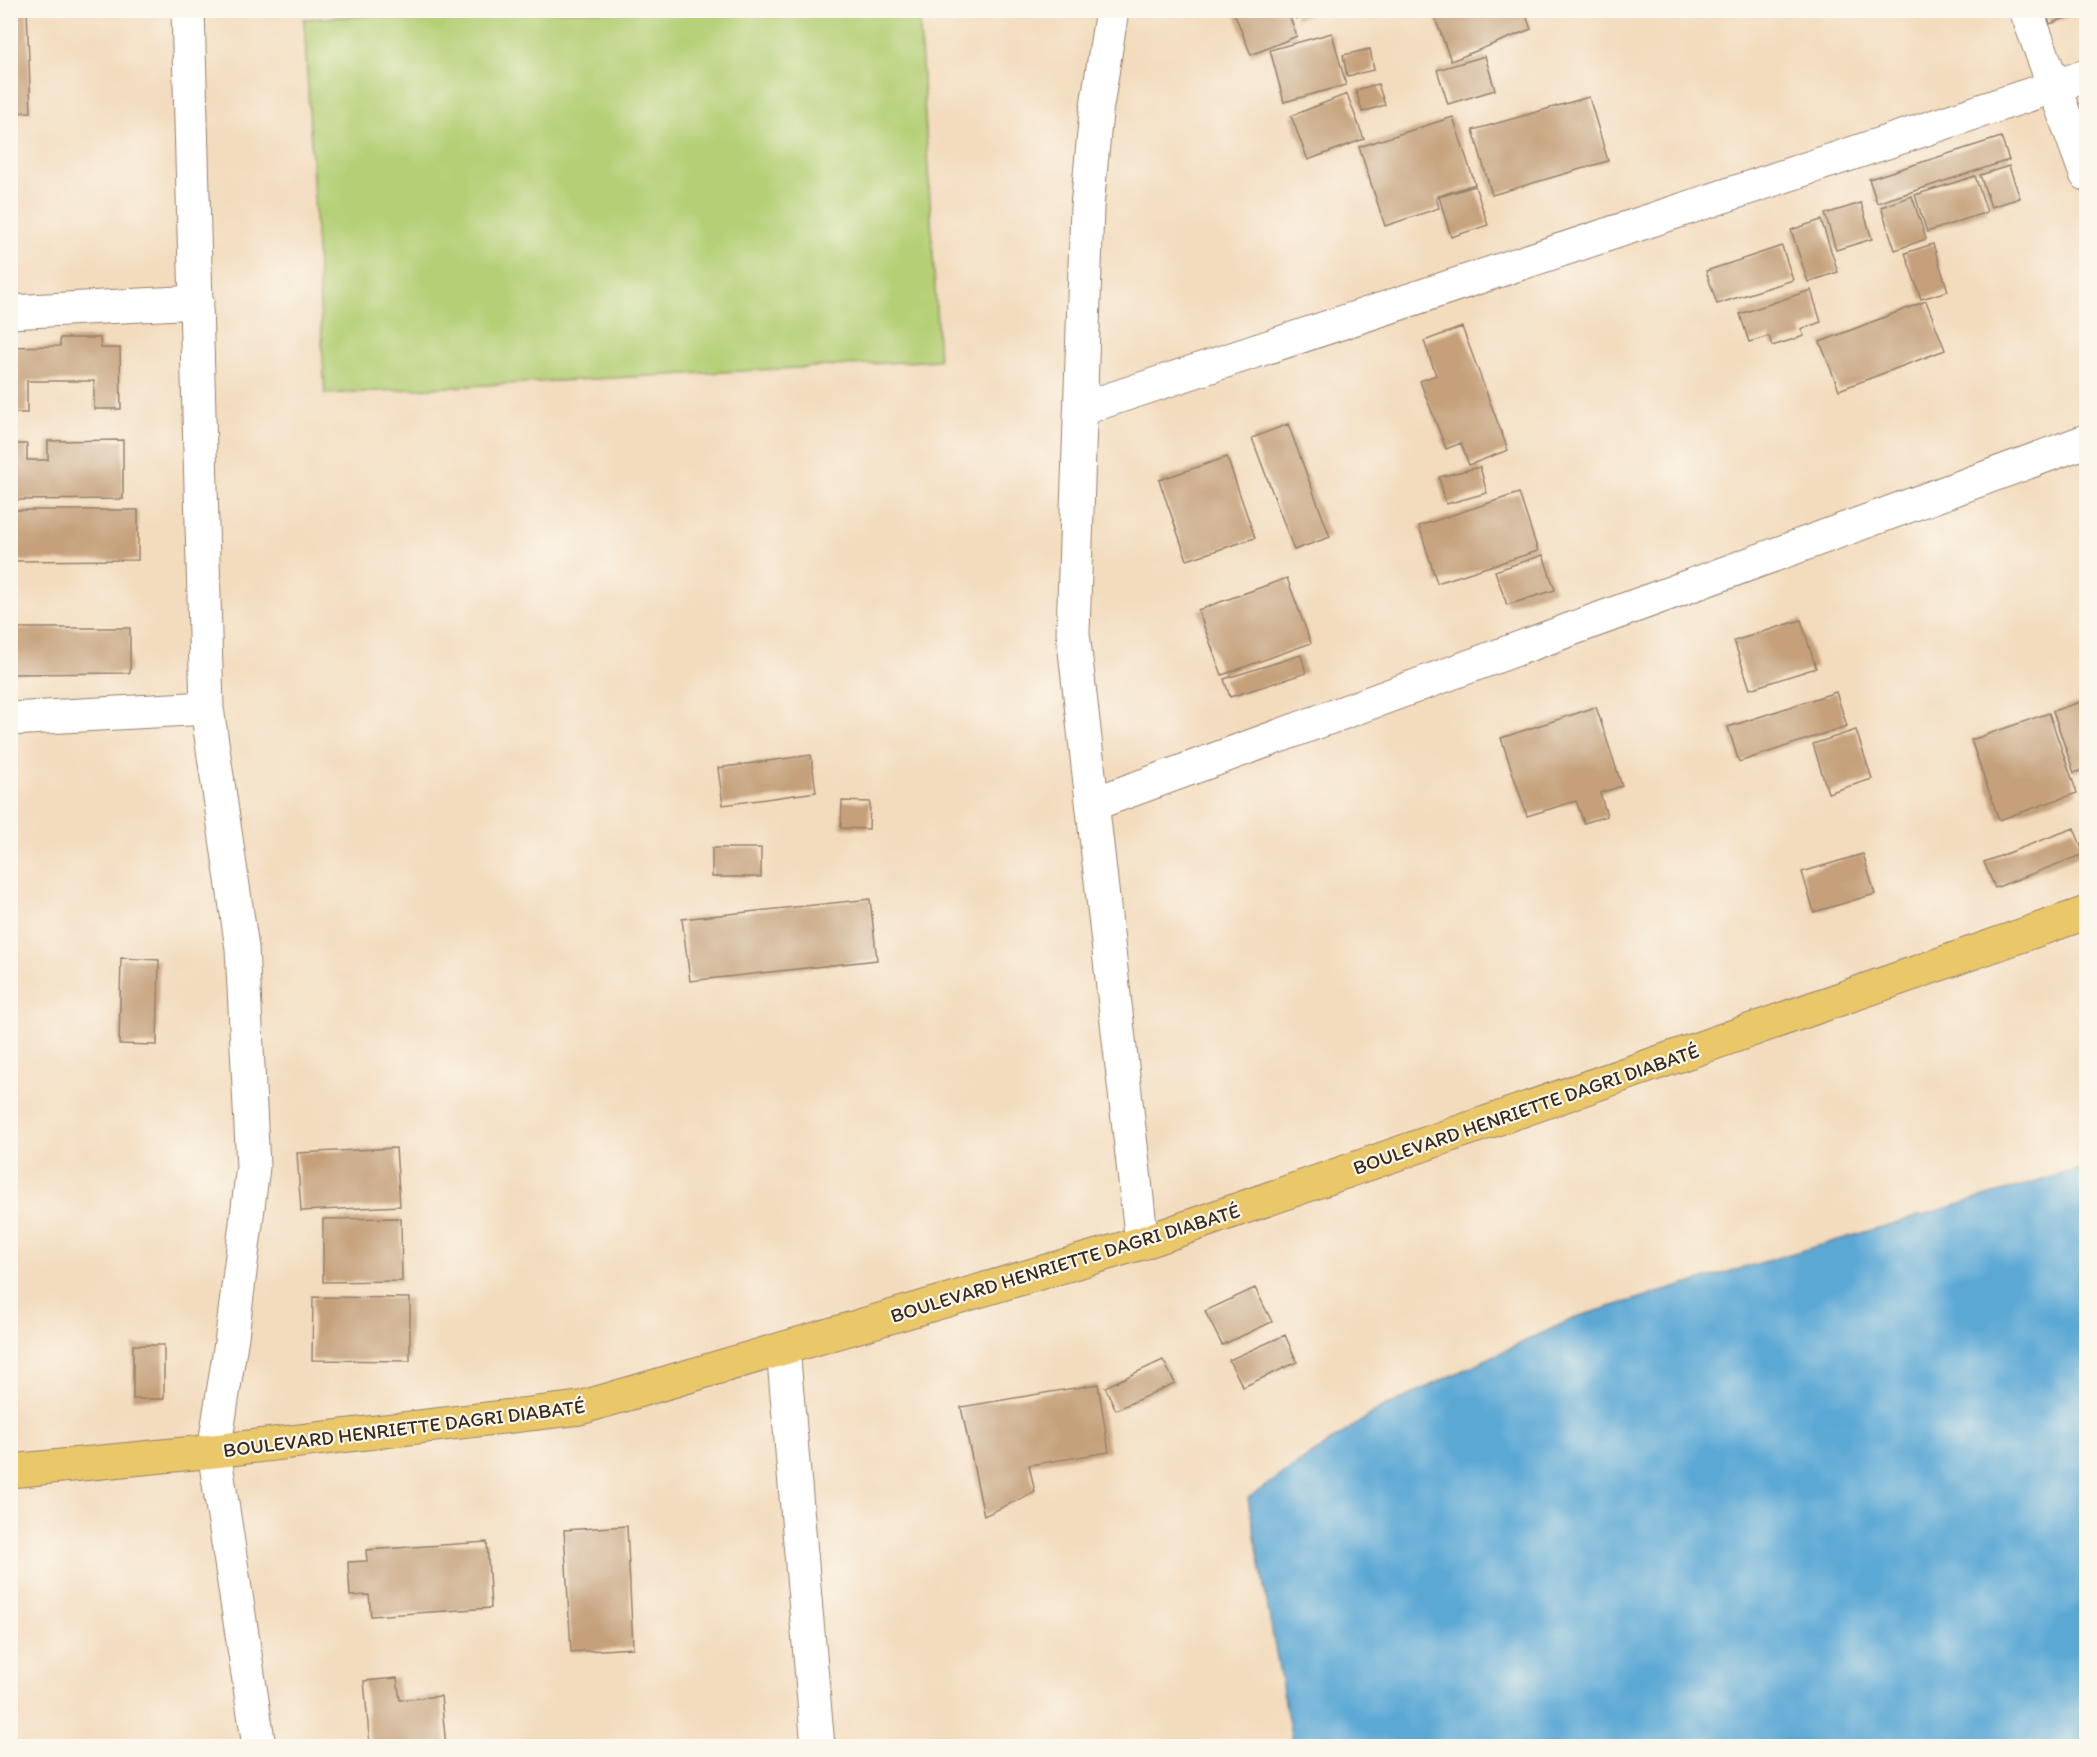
<svg xmlns="http://www.w3.org/2000/svg" width="2097" height="1757" font-family="Itim,sans-serif">
	<rect width="100%" height="100%" fill="#fbf7ec"/>
	<filter id="ink" filterUnits="userSpaceOnUse"><feTurbulence type="fractalNoise" baseFrequency=".0167" numOctaves="2"/><feDisplacementMap in="SourceGraphic" scale="12" xChannelSelector="R" yChannelSelector="G"/><feConvolveMatrix kernelMatrix="1 2 1 2 8 2 1 2 1" color-interpolation-filters="sRGB"/></filter>
	<filter id="wash" filterUnits="userSpaceOnUse"><feTurbulence type="fractalNoise" baseFrequency=".008" numOctaves="4" result="noise"/><feDisplacementMap in="SourceGraphic" scale="24" xChannelSelector="R" yChannelSelector="G"/><feGaussianBlur stdDeviation="1.35" result="paint"/><feColorMatrix in="noise" values="0 0 0 0 0 0 0 0 0 0 0 0 0 0 0 0 0 1.4 0 .05"/><feComposite in="paint" operator="in"/></filter>
	<g filter="url(#wash)">
		<rect width="100%" height="100%" fill="#f3dbbd"/>
		<path fill="#b4cf75" stroke="#787c4a" stroke-width="1.5" d="M451,11h468l20,349 -614,34 -21,-375z"/>
		<path fill="#5ca8d5" stroke="#4c697a" stroke-width="1.5" d="M2086,1167v579h-793l-45,-248 128,-87 203,-95z"/>
		<g id="blocks">
			<path fill="#c5a07a" d="M10,10h17l4,102 -21,1z
				M1233,10h54l10,26 -46,19z
				M1293,10h25v1l-22,8z
				M1432,10h92l7,19 -80,32z
				M2045,10h38v1l-33,13z
				M1332,33l14,52 -62,17 -14,-52z
				M1370,49l4,21 -27,6 -4,-21z
				M1485,56l10,34 -47,14 -11,-34z
				M1378,84l7,21 -23,7 -6,-22z
				M1347,94l17,45 -56,21 -17,-44z
				M1589,97l19,64 -116,34 -19,-65z
				M1453,117l22,67 -39,13 3,11 -54,18 -26,-79z
				M2001,137l8,23 -132,43 -8,-24z
				M2009,166l11,32 -29,9 -11,-32z
				M1975,176l12,36 -60,20 -12,-37z
				M1475,186l13,39 -37,12 -12,-40z
				M1912,196l14,43 -31,11 -14,-43z
				M1861,203l11,36 -36,11 -11,-36z
				M1821,220l17,52 -30,10 -17,-52z
				M1933,244l15,47 -27,8 -16,-46z
				M1782,246l11,34 -76,24 -11,-33z
				M1811,290l10,32 -20,7 3,7 -32,10 -3,-10 -20,6 -9,-28z
				M1926,301l19,49 -106,40 -19,-48z
				M1462,327l46,123 -39,15 -8,-22 -15,6 -26,-68 16,-6 -12,-34z
				M60,338h40l1,10h19l1,61h-27v-28h-67v32h-17v-66l50,-1z
				M1288,424l42,113 -36,13 -42,-112z
				M123,440v59l-113,1v-56h17v16h21v-19z
				M1227,457l28,81 -68,22 -28,-80z
				M1480,467l7,26 -41,11 -7,-27z
				M1519,493l19,58 -101,32 -18,-57z
				M10,510h128v50l-128,1z
				M1543,555l12,35 -48,15 -12,-34z
				M1287,578l24,65 -89,32 -24,-65z
				M1801,620l15,48 -66,21 -16,-48z
				M10,628h120v45l-120,1z
				M1301,655l5,18 -76,24 -6,-18z
				M1836,692l11,34 -108,36 -11,-35z
				M2086,700v69l-12,4 -21,-62z
				M1596,707l26,79 -22,7 7,23 -23,7 -8,-22 -49,15 -26,-78z
				M2049,713l28,80 -78,27 -28,-80z
				M1856,730l16,49 -44,14 -15,-49z
				M811,755l5,37 -93,13 -5,-37z
				M842,801l28,1 -1,27 -28,-1z
				M2074,828l10,26 -89,34 -11,-26z
				M712,848h49v29h-49z
				M1863,854l12,40 -61,18 -12,-40z
				M870,899l7,61 -187,21 -8,-62z
				M121,958l38,2 -2,85 -38,-1z
				M396,1148l4,58 -99,5 -4,-58z
				M401,1218l1,63 -79,1v-63z
				M1255,1288l17,34 -50,23 -17,-34z
				M313,1297l97,1v63l-98,-1z
				M1285,1335l12,27 -54,25 -14,-27z
				M133,1345h31v54h-31z
				M1163,1360l12,23 -59,27 -11,-23z
				M1098,1384l11,68 -80,13 6,27 -51,24 -23,-109z
				M627,1526l6,122 -62,4 -7,-122z
				M487,1542l4,66 -120,8 -2,-21 -19,1 -2,-34 19,-1 -1,-11z
				M397,1678l3,22 41,-4 5,50h-76l-6,-65z"/>
		</g>
	</g>
	<g filter="url(#ink)">
		<use href="#blocks" fill-opacity="0" stroke="#97826e" stroke-width="1.5"/>
		<g fill="none" stroke-linecap="round" stroke-linejoin="round">
			<g stroke="#97826e" stroke-width="35">
				<path id="minor" d="M188,10l19,698 35,240 11,219 -21,169 -18,115 45,295
					M1112,10l-16,102 -9,95 -14,426 69,610
					M2026,10l60,164
					M10,312l187,-10
					M1081,409l1005,-333
					M10,719l197,-11
					M1093,804l993,-363
					M783,1349l35,397"/>
			</g>
			<g stroke="#97826e" stroke-width="35">
				<path id="major" d="M10,1471l204,-20 366,-43 562,-165 944,-330"/>
			</g>
			<use href="#minor" stroke="#fff" stroke-width="33"/>
			<use href="#major" stroke="#eac769" stroke-width="33"/>
		</g>
	</g>
	<g text-anchor="middle" dominant-baseline="central" stroke-width="4.5" stroke-linejoin="round" paint-order="stroke">
		<g font-size="20" fill="#3b2a1e" stroke="#fbf7ec">
			<text transform="translate(1526 1109) rotate(-19)">BOULEVARD HENRIETTE DAGRI DIABATÉ</text>
			<text transform="translate(1065 1263) rotate(-17)">BOULEVARD HENRIETTE DAGRI DIABATÉ</text>
			<text transform="translate(404 1428) rotate(-7)">BOULEVARD HENRIETTE DAGRI DIABATÉ</text>
		</g>
	</g>
	<rect width="2097" height="1757" fill="none" stroke="#fbf7ec" stroke-width="36"/>
</svg>
